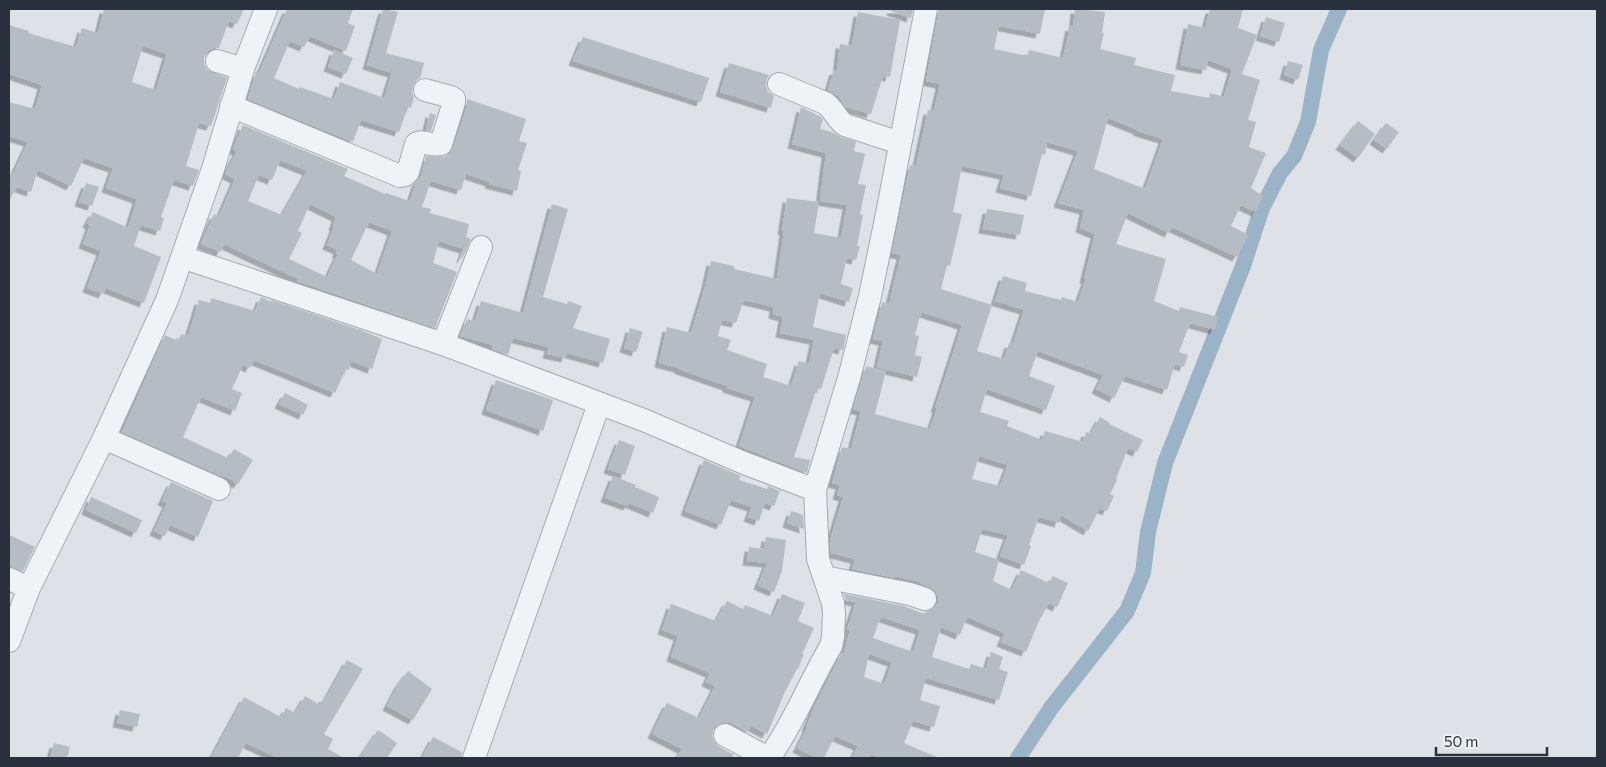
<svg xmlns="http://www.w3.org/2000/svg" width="1606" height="767" font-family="Commissioner,sans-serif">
	<defs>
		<filter id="shadow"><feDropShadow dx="-4.5" dy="4.5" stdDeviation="0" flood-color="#0004"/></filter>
	</defs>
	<rect width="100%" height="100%" fill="#dee2e7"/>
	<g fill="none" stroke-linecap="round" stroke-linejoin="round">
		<path stroke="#9ab3c6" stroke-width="16" d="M1018,758l33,-50 76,-97 16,-38 5,-41 17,-69 78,-197 19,-58 18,-35 14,-17 14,-34 13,-72 18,-41"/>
	</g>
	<path fill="#b5bcc4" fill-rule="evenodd" filter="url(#shadow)" d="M104,9h140l-7,15 -8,-3 -10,27h-5l-6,3 -4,7v6l4,6 19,8 -16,48 -12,-3 -13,43 13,4 -6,16 -19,-6 -13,37 3,1 -4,13 -19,-6 -7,21 27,11 -17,46 -38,-15 -3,6 -16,-6 14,-37 -18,-7 7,-19 -3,-2 6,-11 35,16 9,-29 -31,-11 7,-20 -29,-10 -13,28 -33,-16 -7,22 -14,-5 -8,14v-21l2,-8h3l14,-30 -19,-6v-34l26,7 7,-24 -33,-11v-49l20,6 -1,2 48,14 6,-19 16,5zM143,46l24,8 -11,36 -24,-8z
		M287,9h66l-5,14 7,3 -9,25 -36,-15 -6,11 -14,-6 -16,37 25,11 1,-2 34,12 6,-17 44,16 8,-25 -25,-8 16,-56 15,3 -12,41 38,10 -4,15 -5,3 -2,5 -1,7 2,4 -3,11 -3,-1 -9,25 -38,-12 -8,22 -105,-43 8,-28 3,2z
		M891,9h22l-2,9 -20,-7z
		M939,9h106l-5,25 -41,-8 -5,23 33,7 2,-6 34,8 7,-32 3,1 2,-18 30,3 -3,21h2l-4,16 36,9 -2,7 41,10 -4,16 38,7 1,-5 14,4 8,-28 -24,-9 -2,10 -26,-5 8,-41 17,4 5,-19h33l-5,19 19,7 -15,39 18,6 -12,40 8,2 -7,25 17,6 -15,35 12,8 -7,16 -15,-7 -10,21 18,9 -12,22 -65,-30 -3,6 -41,-20 -12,31 50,15 -12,42 25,10 1,-4 38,10 -3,13 -25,-7 -11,29 9,3 -4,12 -9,-3 -8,26 -42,-14 -11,22 -18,-9 7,-14 -65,-24 -9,25 26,10 -9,24 -59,-21 -7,23 29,9 -2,5 35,14 3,-9 38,11 3,-10 5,1 9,-16 10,6 -1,1 34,16 -6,12 -9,-4 -12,31 1,1 -7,14 4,2 -7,15 -7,-3 -12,23 -27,-16 -2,8 -20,-6 -10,28 2,1 -7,19 -24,-9 8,-21 -26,-6 -7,23 24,8 -6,21 19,9 9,-20 28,13 4,-7 15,7 -11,24 -8,-4 -10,18 -13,31 -25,-10 4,-9 -38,-16 -7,18 -19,-8 -9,30 37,12 2,-5 15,5 5,-17 12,5 -4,12 9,3 -9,28 -73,-22 -6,22 20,6 -6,21 -21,-6 -9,22 35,15h-59l-9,-4 -2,4h-17l6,-12 -23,-10 -11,22h-8l-19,-10 10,-20 -1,-1 9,-22 20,-39 7,-13h2l6,-23 -3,-1 9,-27 -10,-2 -2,-6 60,12 20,8 1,-2 8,-3 5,-6v-7l-3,-5 -6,-4 -9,-4v-1l-25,-6v2l-43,-9 3,-10 -24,-6 -1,-13 13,-43 -6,-2 3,-10 -8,-2 10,-36 9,2 10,-38 -8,-2 13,-43 20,5 -11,43 55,15 7,-21h-2l5,-15 22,-68 -41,-13 -6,23 4,1 -4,19 7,2 -5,20 -40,-10 6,-26 -10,-2 9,-37 7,2 12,-49 -9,-2 18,-88 6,1 12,-56 6,1 6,-27 -14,-3zM1108,118l30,12 -1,1 26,8 -18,50 -51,-20zM1047,142l31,9 -20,52 26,7 -4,18 15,6 -11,45h2l-8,23 -16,-5 -1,3 -36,-9 2,-8 -24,-7 -8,25 29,9 -11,34 -4,-1 -5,16 -27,-8 15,-46 -51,-16 6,-24 3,1 12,-52 -9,-2 9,-46 42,9 -4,13 31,8 11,-42 3,1zM979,456l29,9 -8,21 -28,-7zM881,617l39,13 -7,22 -40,-14zM869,654l23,8 -8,22 -20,-7z
		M858,12l42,8 -10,57 -7,-1 -12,38 -25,-7 -8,-11 -10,-6 6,-20 3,1 3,-27 12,2z
		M1266,17l19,6 -6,19 -19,-6z
		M583,37l126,41 -8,24 -128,-41z
		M334,50l19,8 -7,16 -18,-7z
		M1288,61l15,4 -5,15 -14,-5z
		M729,63l40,12 -2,4 -1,6 2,7 6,4 -3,12 -51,-16z
		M467,99l59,20 -7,22 8,2 -9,27 3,1 -4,20 -28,-7 1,-2 -24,-8 -5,16 -30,-9 -9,26 9,2 -1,4 39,11 -3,13 5,2 -9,20 -1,-1 3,-9 -25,-8 -6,22 24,9 -22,56 -138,-47 1,-2 -74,-35 -3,8 -20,-8 13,-30 5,2 16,-37 -10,-5 12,-23 -4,-2 10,-24 105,44 -4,7 41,18 1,-1 24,8 6,-19 5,-6 5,-20 18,1 5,-3 4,-6 14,-42zM280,160l27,11 -25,44 -34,-14 11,-26 13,5zM310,204l26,13 -3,9 1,1 -7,18 11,5 -2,3 2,1 -11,23 -38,-18 13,-26 -4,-2zM369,222l23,9 -15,43 -26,-14z
		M801,107l20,10 2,2 -3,10 12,3 9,5 15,5 -2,9 11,3 -7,30 8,1 -6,29 3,1 -6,31h3l-4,14 -9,-2 -6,26 12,4 -4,14 -29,-9 -7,34 33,8 -3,15 -9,-2 -13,41 -4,-1 -23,69 16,3 -3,13 -68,-27 16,-49 -28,-9v-2l-49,-17 1,-1 -20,-5 8,-36 24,6 14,-46 6,-26 23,5v3l43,10 7,-48 -2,-1 5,-32 32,4 -5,31 27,5 6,-33 -27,-4 6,-48 -34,-9zM744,300l30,7 -1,7 10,3 -3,16 34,7 -5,24 -10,-3 -8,25 -28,-9 4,-13 -40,-14 4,-10 -13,-4 4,-16 14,3z
		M430,113l6,2 -5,16 -5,-1z
		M1358,121l17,13 -17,24 -18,-13z
		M1386,123l13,9 -12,17 -13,-9z
		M86,183l13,4 -7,19 -13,-4z
		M552,204l16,5 -25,88 24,7 1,-3 14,5 -9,22 37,11 -7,24 -36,-10 -1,5 -19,-4 2,-7 -36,-9 -5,17 -16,-6 1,-4 -33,-9 7,-17 8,2 6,-20 42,12z
		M987,209l37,6 -4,20 -37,-6z
		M261,297l10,5v-2l92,31 19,8 -10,30 -21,-8 -2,9 -3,-1 -11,24 -81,-33 -4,8 -7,-3 -11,24 10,4 -7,18 -34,-14 -18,40 45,21 6,-9 19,11 -15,24 -13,-8 -1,1 -102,-45 43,-97 13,6 3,-7 7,2 11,-36 11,3 1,-5 44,13z
		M630,328l13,4 -7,20 -12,-4z
		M496,380l57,20 -10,31 -57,-21z
		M285,393l23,12 -5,10 -24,-11z
		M619,440l16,6 -10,29 -17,-6z
		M704,460l37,16 -2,4 28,9 1,-3 12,5 -6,15 -9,-3 -6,18 -11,-4 4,-10 -21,-7 -10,25 -36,-14z
		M613,476l23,9 -1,2 24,10 -6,16 -24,-10 -1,3 -23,-8z
		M171,482l42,19 -15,36 -28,-12 -5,11 -11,-5 13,-28 -5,-2z
		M91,497l51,23 -6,13 -50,-23z
		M791,511l12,4 1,14 -17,-6z
		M9,535l26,12 -12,24 -14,-5z
		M766,537l20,3 -4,31 -8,21 -16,-7 9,-22 -20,-2 2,-14 15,2z
		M782,594l23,9 -7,18 16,7 -12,26h2l-6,15h-1l-12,23 -18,42 -16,-8 -4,6 -16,-9 -7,-1 -5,2 -5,4 -2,8 2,5 4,5 16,9 -3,3h-55l6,-9 -30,-15 15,-31 32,15 16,-32 -9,-4 4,-9 -39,-16 7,-21 -16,-6 9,-26 45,17 11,-20 16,8 2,-4 28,11z
		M347,660l16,9 -39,65 9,5 -5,10 16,9h-66l-32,-15 -8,15h-27l33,-61 37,20 5,-9 9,5 10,-17 15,9 4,-8 2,1z
		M408,671l24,18 -19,31 -26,-14 11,-21z
		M120,710l20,4 -3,13 -20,-4z
		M378,730l19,13 -10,15h-28z
		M433,737l29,15 -1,6h-39z
		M54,743l16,4 -3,11h-17z"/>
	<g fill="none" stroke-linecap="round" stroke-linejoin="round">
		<g stroke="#a4a9b1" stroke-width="24">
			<path id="minor" d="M217,61l26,8
				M779,84l46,19c9,6 12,17 20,22l55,18
				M231,106l169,70 5,-1 3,-3 8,-28c7,-5 16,3 25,0l13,-42v-3l-3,-2 -26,-7
				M182,257l261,87 203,77 98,42 71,27
				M443,344l38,-97
				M104,438l115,51
				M824,577l86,17 15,5
				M9,579l20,9
				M9,641l20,-53 75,-150 63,-138 46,-131 30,-100 23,-60
				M725,735l43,23
				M474,758l125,-354
				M769,758c25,-35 40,-75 62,-112l2,-9 1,-24 -1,-10 -15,-44 -3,-69 34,-112 21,-82 17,-82 39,-205"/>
		</g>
		<use href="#minor" stroke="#f0f3f6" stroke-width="22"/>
	</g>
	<rect width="1606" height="767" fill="none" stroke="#28313d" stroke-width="20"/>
	<path d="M1436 747v8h111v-8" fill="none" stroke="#28313d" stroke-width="2.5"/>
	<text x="1444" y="747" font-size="15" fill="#28313d" stroke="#edf1f5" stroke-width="4" paint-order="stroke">50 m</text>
</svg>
